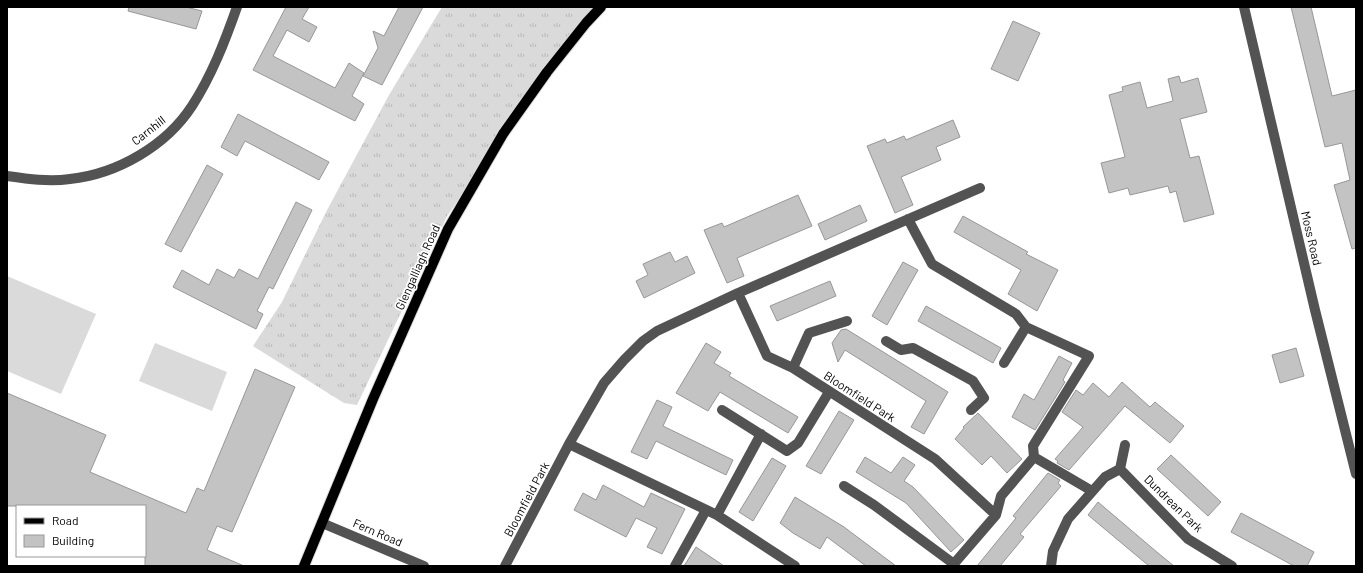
<svg xmlns="http://www.w3.org/2000/svg" width="1363" height="573" font-family="Barlow,sans-serif">
	<defs>
		<pattern id="grass-tufts" width="24" height="20" patternUnits="userSpaceOnUse"><rect width="24" height="20" fill="#dadada"/><path d="M3 7l-1-3M5 7V3M7 7l1-3M15 17l-1-3M17 17v-4M19 17l1-3" fill="none" stroke="#b9b9b9"/></pattern>
	</defs>
	<rect width="100%" height="100%" fill="#fff"/>
	<path fill="url(#grass-tufts)" d="M442,7h154l-149,209 -90,189 -13,-2 -91,-57 29,-44 44,-90 63,-117z"/>
	<path fill="#dadada" d="M7,276l89,38 -35,80 -54,-23z
		M155,343l72,29 -15,39 -73,-30z"/>
	<path fill="#c3c3c3" stroke="#979797" d="M129,7h57l16,4 -6,18 -68,-18z
		M286,7h23l-7,12 15,8 -8,15 -22,-12 -14,26 62,32 14,-25 15,10 -12,23 12,8 -9,17 -102,-51z
		M399,7h24l-41,78 -19,-9 15,-28 -5,-17 11,5z
		M1291,7h20l21,89 24,-6v158l-4,1 -18,-64 16,-5 -8,-37 -17,4z
		M1013,21l27,12 -22,48 -27,-12z
		M1179,76l2,7 17,-5 9,34 -27,7 10,39 9,-2 15,58 -30,8 -8,-31 -6,2 -2,-7 -38,9 -2,-7 -19,5 -8,-30 24,-6 -16,-62 14,-4 -1,-4 18,-5 7,26 26,-7 -5,-22z
		M238,114l91,48 -10,18 -74,-39 -8,15 -16,-9z
		M953,120l7,17 -24,10 5,13 -40,17 12,28 -18,8 -28,-67 18,-7 2,4 17,-7 2,4z
		M207,165l16,9 -42,78 -16,-8z
		M798,195l14,31 -75,32 7,18 -17,7 -23,-53 18,-7 2,4z
		M296,202l16,8 -39,79 -4,-2 -12,24 6,3 -7,15 -83,-42 9,-17 27,15 8,-16 17,9 5,-9 19,10z
		M860,205l7,16 -42,19 -7,-16z
		M963,216l65,36 -2,2 32,16 -21,41 -29,-17 13,-24 -67,-38z
		M670,252l5,10 12,-6 8,17 -51,25 -8,-17 12,-6 -5,-11z
		M903,262l15,8 -31,55 -15,-9z
		M830,281l6,15 -59,25 -7,-15z
		M926,306l75,42 -8,15 -75,-42z
		M846,329l102,63 -24,42 -13,-7 15,-26 -81,-51 -7,12 -6,-19 9,-13z
		M706,343l15,9 -7,11 17,10 -2,3 69,41 -10,16 -68,-41 -12,19 -32,-18z
		M1296,348l8,28 -24,7 -8,-28z
		M1059,356l13,7 -9,17 2,2 -30,48 -23,-13 12,-23 10,6z
		M255,369l40,18 -63,145 -15,-6 -10,24 37,16h-99v-60h-138v-113l99,42 -16,37 96,41 11,-25 7,3z
		M1122,382l28,25 5,-5 29,24 -14,17 -45,-37 -56,64 -12,-7 1,-2 -3,-2 28,-32 -21,-15 14,-22 7,5 10,-12 16,14z
		M657,400l15,7 -9,19 70,34 -7,15 -70,-34 -9,18 -16,-7z
		M839,411l15,9 -33,54 -15,-8z
		M978,413l44,46 -15,14 -16,-17 -9,9 -27,-26 9,-11 -1,-1z
		M1171,455l50,47 -13,14 -51,-47z
		M865,457l26,16 12,-16 12,8 -11,16 9,6 51,53 -13,12 -45,-49 -50,-31z
		M772,458l14,8 -33,55 -14,-9z
		M1048,473l12,7 -2,3 3,3 -41,48 4,3 -24,29h-23l39,-48 -3,-2z
		M603,485l41,22 7,-14 34,16 -23,45 -15,-7 10,-19 -21,-10 -10,19 -52,-27 9,-17 13,7z
		M795,497l49,30 52,39h-30l-39,-29 -7,12 -27,-16 -13,-10z
		M1098,502l60,51 16,13h-25l-61,-51z
		M1241,513l73,39 -7,14h-13l-63,-34z
		M696,547l28,19h-40z"/>
	<g fill="none" stroke-linecap="round" stroke-linejoin="round">
		<g stroke="#dbdbdb" stroke-width="12">
			<path id="major" d="M304,566l69,-167 75,-170 55,-95 44,-62 39,-49 15,-16"/>
		</g>
		<path stroke="#535353" stroke-width="10" d="M1244,7l71,303 41,164
			M7,176c21,3 42,6 63,3 47,-5 96,-33 122,-73 20,-31 33,-65 45,-99
			M908,219l24,45 84,50 10,13 -22,36
			M738,293l29,63 26,12 142,91 61,56
			M886,341l15,9 12,-2 60,33 11,17 -13,12
			M793,368l16,-35 38,-12
			M722,410l65,41 11,-8 31,-51
			M569,444l148,71 78,51
			M1125,445l-5,24 68,70 44,27
			M1034,457l58,34
			M844,486l30,19 80,59
			M717,515l44,-81
			M322,523l102,43
			M505,566l64,-122 35,-61 20,-23 19,-19 14,-10 81,-38 242,-105
			M675,566l31,-56
			M952,566l44,-51 5,-19 33,-39 -1,-11 56,-90 -63,-29
			M1051,566l2,-15 15,-32 37,-42 15,-8"/>
		<use href="#major" stroke="#000" stroke-width="10"/>
	</g>
	<g text-anchor="middle" dominant-baseline="central" stroke-width="3.5" stroke-linejoin="round" paint-order="stroke">
		<g font-size="12" fill="#000" stroke="#fff">
			<text transform="translate(148 130) rotate(-38)">Carnhill</text>
			<text transform="translate(1312 238) rotate(77)">Moss Road</text>
			<text transform="translate(417 267) rotate(-66)">Glengalliagh Road</text>
			<text transform="translate(860 396) rotate(33)">Bloomfield Park</text>
			<text transform="translate(526 499) rotate(-62)">Bloomfield Park</text>
			<text transform="translate(1174 503) rotate(44)">Dundrean Park</text>
			<text transform="translate(378 532) rotate(23)">Fern Road</text>
		</g>
	</g>
	<rect width="1363" height="573" fill="none" stroke="#000000" stroke-width="16"/>
	<rect x="16" y="505" width="130" height="52" fill="#ffffff" stroke="#999999"/>
	<rect x="24" y="518" width="20" height="6" fill="#000000" stroke="#999999"/>
	<text x="52" y="525" font-size="12" fill="#000000">Road</text>
	<rect x="24" y="535" width="20" height="12" fill="#c3c3c3" stroke="#999999"/>
	<text x="52" y="545" font-size="12" fill="#000000">Building</text>
</svg>
